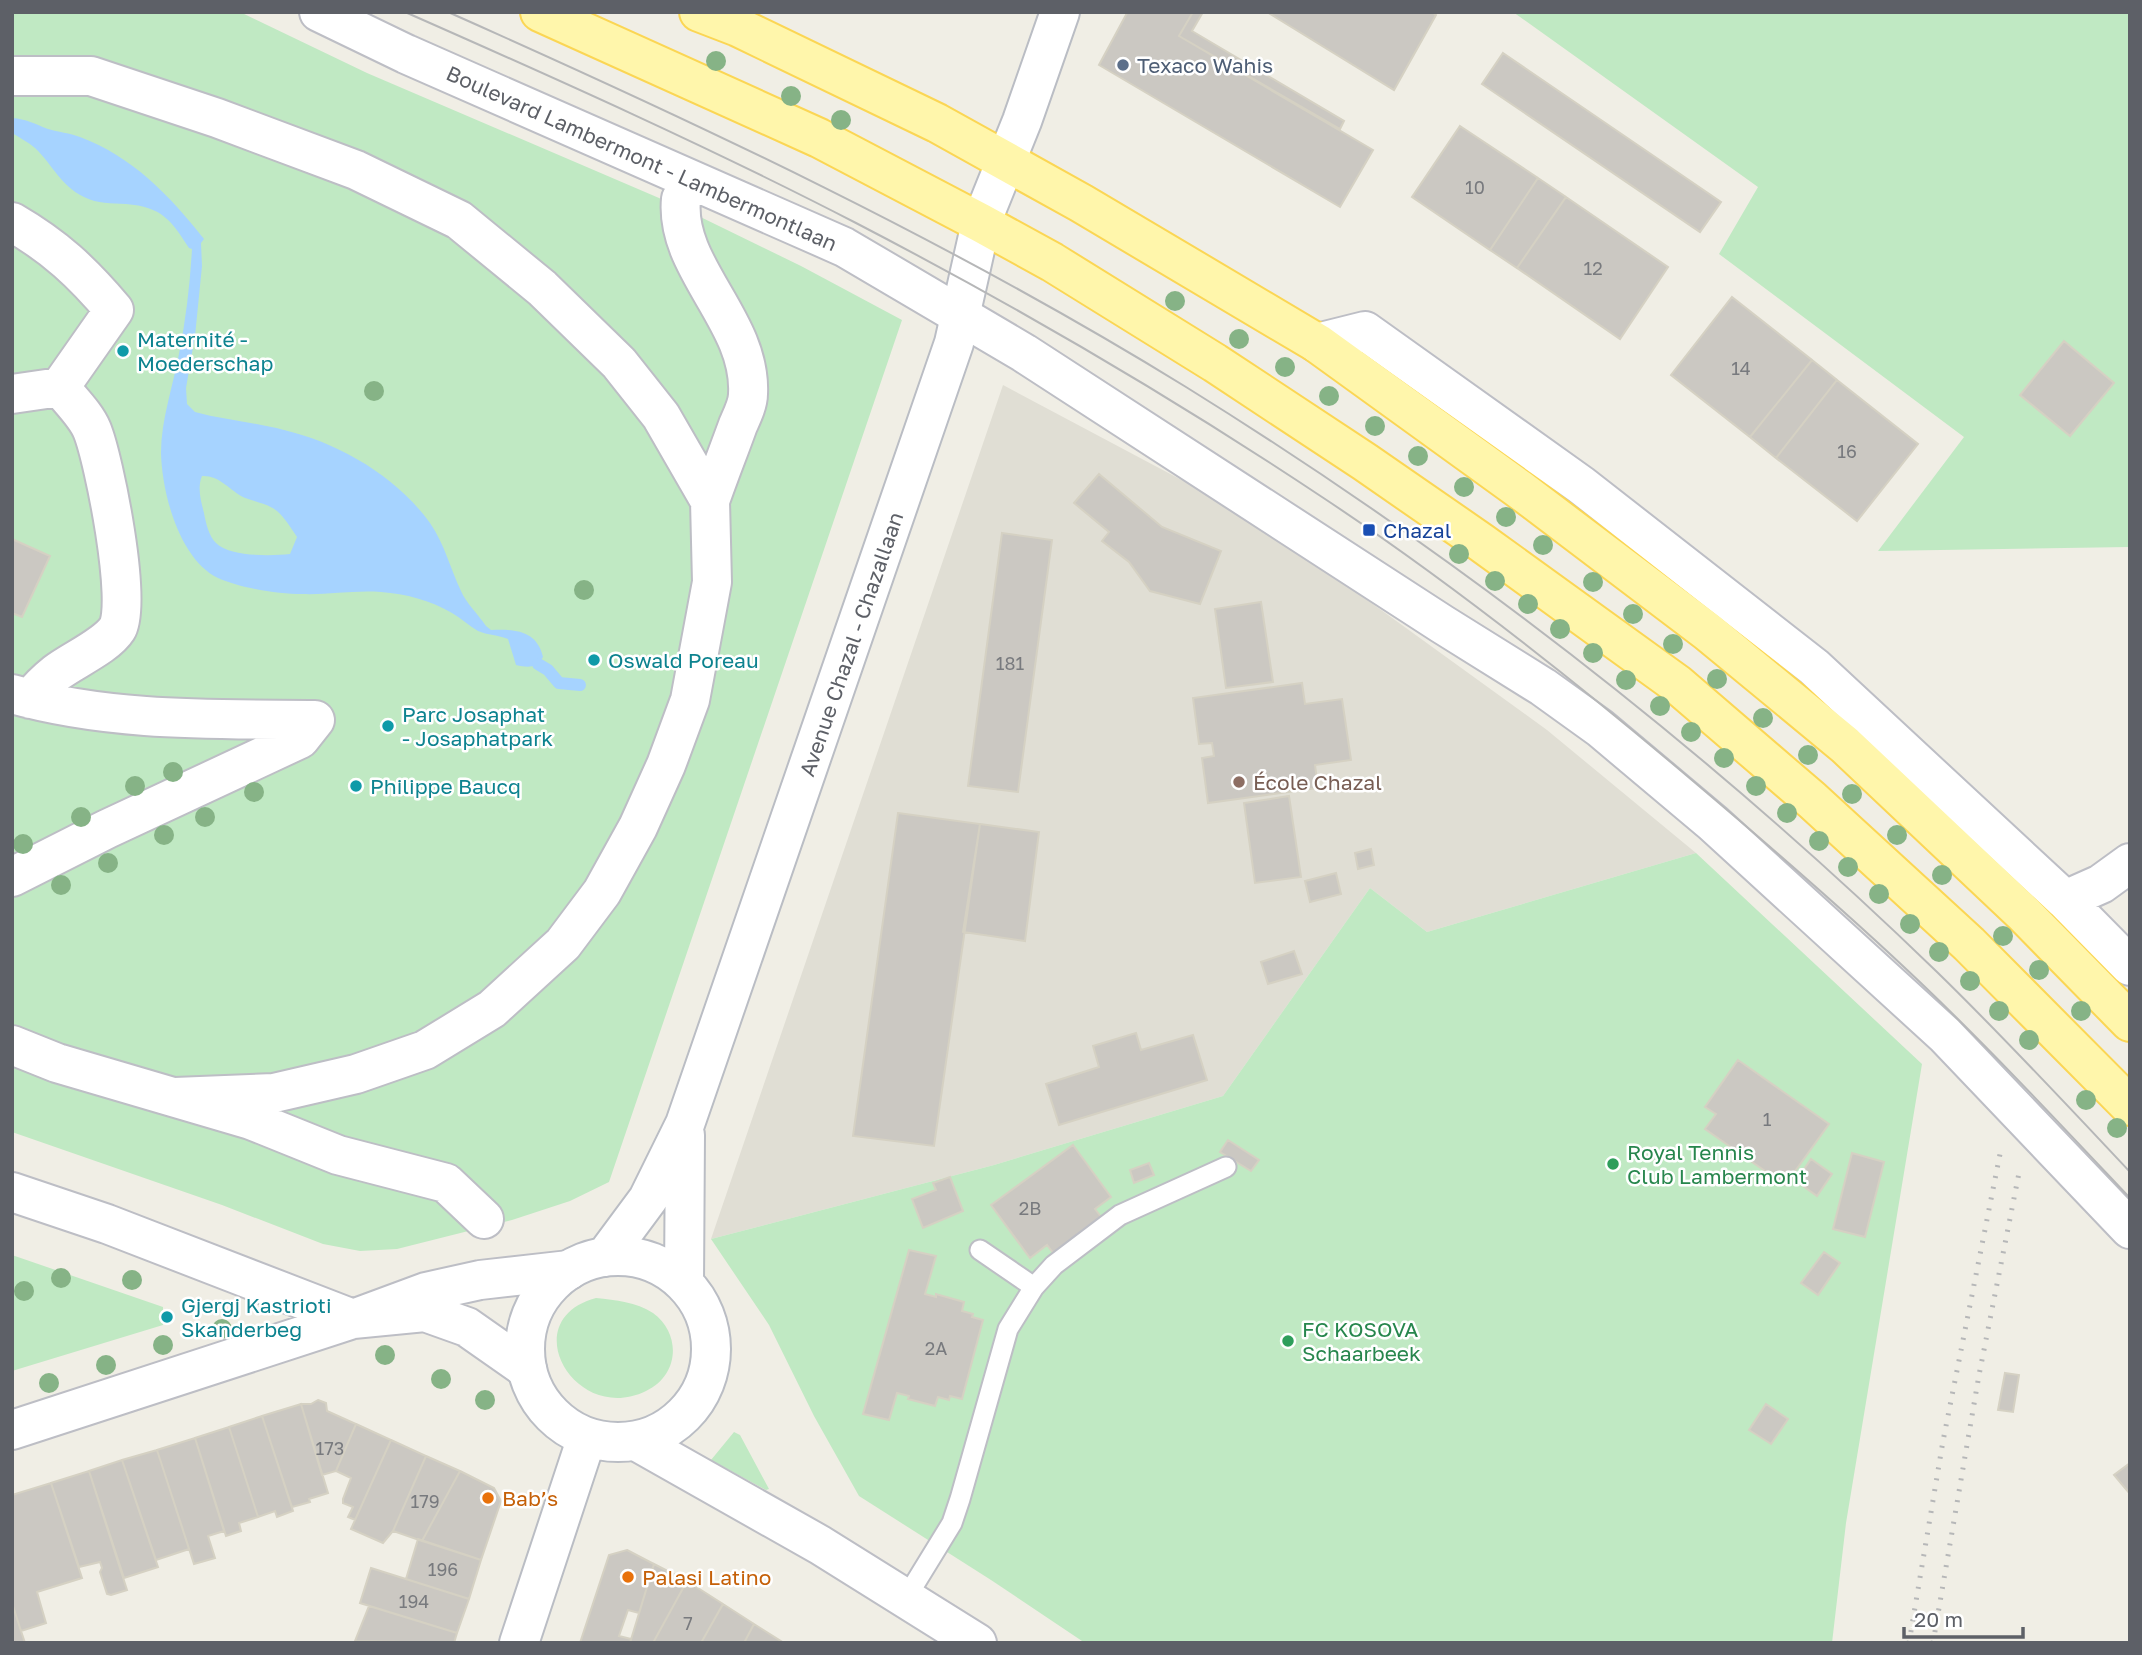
<svg xmlns="http://www.w3.org/2000/svg" width="2142" height="1655" font-family="'Golos Text',sans-serif">
	<rect width="100%" height="100%" fill="#f0eee5"/>
	<path fill="#e0ded4" d="M1003,385l220,117 136,92 188,136 149,123 -269,79 -57,-44 -147,208 -229,69 -283,74z"/>
	<path fill="#c0e9c3" d="M12,12h228l127,61 313,134 121,59 101,54 -293,862 -39,19 -58,19 -115,29 -37,2 -37,-7 -101,-39 -210,-73z
		M1513,12h617l-1,535 -251,4 86,-114 -245,-183 39,-67z
		M1696,853l226,211 -76,459 -14,120h-747l-94,-63 -132,-84 -45,-80 -45,-91 -58,-86 283,-74 229,-69 147,-208 57,44z
		M12,1255l151,52v18l-151,46z
		M596,1298c20,2 40,4 57,15 29,21 26,63 -7,78 -71,35 -132,-71 -50,-93z
		M734,1432l6,3 29,54 -3,1 -55,-30z"/>
	<path fill="#a6d3ff" fill-rule="evenodd" d="M12,118c14,1 23,6 36,11 10,3 22,4 32,8 53,20 89,58 124,102l-3,4 1,23 -7,70 -9,52 1,16 8,8c29,8 59,10 89,18 55,13 112,46 146,93 15,22 20,45 31,68 5,12 17,23 25,35l5,4c23,-1 46,0 52,27 -7,11 -14,11 -27,8l-8,-26c-9,-4 -21,-4 -30,-8 -9,-5 -17,-13 -26,-18 -22,-13 -46,-19 -71,-21 -27,-2 -53,3 -79,2 -24,0 -62,-6 -84,-16 -39,-19 -56,-85 -57,-125 0,-33 12,-67 18,-99 7,-35 11,-70 13,-105l-3,-1c-18,-28 -27,-41 -63,-44 -15,-1 -28,0 -42,-7 -23,-11 -32,-33 -49,-49 -7,-6 -15,-10 -23,-15zM202,476c16,-1 26,12 39,20 11,6 25,6 36,15 8,7 14,17 20,26l-7,17c-19,2 -60,3 -74,-11 -7,-7 -10,-19 -12,-30 -3,-12 -7,-25 -2,-37z"/>
	<g fill="none" stroke-linecap="round" stroke-linejoin="round">
		<path stroke="#a6d3ff" stroke-width="12" d="M538,664l10,6 11,13 21,2"/>
	</g>
	<path fill="#cbc8c2" stroke="#d5d1c3" stroke-width="2" d="M1125,12h68l-14,24 194,114 -33,57 -241,-142 28,-52z
		M1193,12h10l-11,19 152,90 -4,8 -161,-93z
		M1267,12h165l4,3 -42,75z
		M1503,53l218,149 -21,30 -218,-148z
		M1460,126l78,52 -48,72 -78,-53z
		M1538,178l28,19 -49,71 -27,-18z
		M1566,197l102,70 -48,72 -103,-71z
		M1732,297l80,63 -62,77 -79,-62z
		M2064,341l50,42 -44,53 -50,-41z
		M1812,360l25,20 -61,78 -26,-21z
		M1837,380l81,64 -61,77 -81,-63z
		M1099,474l63,53 59,24 -21,53 -50,-13 -21,-29 -27,-21 7,-9 -35,-29z
		M1002,533l50,7 -34,252 -50,-6z
		M12,539l38,17 -28,61 -10,-4z
		M1261,602l12,80 -47,6 -11,-79z
		M1302,683l3,21 37,-5 9,61 -36,5 3,23 -110,15 -6,-45 12,-2 -2,-13 -13,1 -6,-46z
		M1289,796l12,81 -46,6 -11,-80z
		M898,813l82,11 -46,322 -81,-10z
		M980,824l59,8 -14,109 -62,-9z
		M1371,849l3,16 -16,4 -3,-16z
		M1336,873l5,21 -31,8 -5,-21z
		M1294,951l8,23 -34,10 -7,-22z
		M1136,1033l5,17 52,-15 14,45 -148,45 -13,-41 53,-17 -6,-21z
		M1738,1060l91,64 -44,61 -80,-56 11,-15 -11,-7z
		M1228,1140l31,20 -8,11 -31,-19z
		M1073,1145l38,52 -16,12 10,13 -48,36 -10,-13 -17,13 -39,-53z
		M1852,1153l32,9 -19,75 -32,-8z
		M1811,1159l21,15 -15,22 -21,-15z
		M1149,1163l5,12 -20,8 -4,-13z
		M950,1177l13,34 -40,17 -11,-29 24,-9 -3,-7z
		M909,1250l27,6 -11,38 11,3v-3l28,8 -2,9 11,3 -1,3 11,3 -21,79 -12,-3 -1,4 -11,-3 -3,9 -27,-7 1,-3 -12,-3 -8,27 -26,-6z
		M1824,1252l16,11 -22,32 -17,-12z
		M2005,1373l14,2 -6,37 -15,-2z
		M318,1400l8,3 1,8 29,13 -20,47 -14,4 -21,-71h10z
		M301,1404l27,89 -19,6 1,3 -18,5 -30,-91z
		M1766,1404l22,15 -17,25 -22,-14z
		M262,1416l31,95 -16,6 -2,-6 -17,6 -29,-90z
		M356,1424l35,16 -36,80 -7,-3 5,-10 -10,-4v-4l8,-21 -15,-7z
		M229,1427l29,90 -19,6 2,8 -15,5 -31,-98z
		M195,1438l29,93 -16,5 7,22 -21,6 -37,-114z
		M391,1440l35,16 -33,75 -10,12 -32,-14z
		M157,1450l32,99 -33,11 -34,-100z
		M426,1456l34,15 -38,70 -29,-10z
		M122,1460l36,107 -34,11 -35,-107z
		M2130,1463v31l-16,-19z
		M89,1471l38,119 -16,5 -4,-1 -7,-22 2,-4 -2,-6 -21,5 -28,-84z
		M460,1471l34,17 7,13 -20,59 -59,-19z
		M51,1483l31,95 -45,14 9,31 -25,8 -9,-28v-108z
		M418,1539l63,21 -12,39 -63,-20z
		M627,1550l27,14 -15,49 -11,-3 -9,26 12,3 -1,4h-50l29,-88z
		M654,1564l33,17 -34,62h-23z
		M371,1568l98,31 -12,34 -97,-30z
		M687,1581l36,23 -22,39h-45l-2,-2z
		M12,1603l9,28 4,12h-13z
		M723,1604l31,20 -10,19h-43z
		M369,1606l88,27 -3,10 -99,-2z
		M754,1624l30,19h-40z"/>
	<g fill="none" stroke-linecap="round" stroke-linejoin="round">
		<g stroke="#bdbec5" stroke-width="23">
			<path id="lane" d="M980,1250l54,37
				M906,1598l46,-75 8,-24 48,-170 26,-42 20,-22 66,-50 106,-48"/>
		</g>
		<g stroke="#bdbec5" stroke-width="42">
			<path id="street" d="M319,12l87,42 438,193 180,106 418,271 101,63 57,41 113,95 232,212 185,194
				M12,76h79l126,42 139,52 103,50 83,68 77,75 42,53 49,85 2,81 -22,118 -24,65 -28,62 -36,65 -39,52 -71,65 -67,41 -69,24 -82,19 -99,4
				M681,199c-7,69 71,122 67,195 0,10 -6,22 -10,31 -9,25 -19,50 -28,76
				M12,222c43,25 70,50 102,88l-54,77 -48,7
				M1317,343l48,-12 216,154 233,182 251,233 65,66
				M12,694c99,28 202,25 303,26
				M30,699c8,-10 16,-18 26,-26 17,-13 50,-27 61,-44 16,-24 -13,-170 -25,-199 -6,-15 -22,-30 -32,-43
				M12,877l95,-48 193,-90 15,-19
				M2065,900l36,-16 29,-21
				M12,1045l45,18 194,57 87,35 108,28 38,36
				M12,1192l95,32 246,95 72,-7 42,15 60,42
				M12,1430l341,-111 73,-27 54,-12 89,-10
				M636,1441l184,104 157,98"/>
		</g>
		<g stroke="#babdc4" stroke-width="42">
			<path id="secondary" d="M525 1349a93 93 0 1 1 186 0a93 93 0 1 1-186 0Z
				M605,1257l43,-58 37,-75 269,-781 27,-120 41,-102 38,-109
				M684,1283l1,-148
				M519,1643l68,-206"/>
		</g>
		<g stroke="#fbd654" stroke-width="42">
			<path id="primary" d="M540,12l279,126 162,85 71,39 163,101 150,99 117,81 195,141 135,116 157,144 161,162
				M699,12l39,15 199,96 144,80 236,140 202,146 189,143 137,113 179,169 106,108"/>
		</g>
		<use href="#lane" stroke="#fff" stroke-width="19"/>
		<use href="#street" stroke="#fff" stroke-width="38"/>
		<use href="#secondary" stroke="#fff" stroke-width="38"/>
		<use href="#primary" stroke="#fff6ab" stroke-width="38"/>
		<path stroke="#b6b7b8" stroke-width="2" d="M405,12c152,67 304,135 451,211 160,83 316,174 466,274 130,86 252,183 371,284 78,66 156,133 230,204 71,68 139,141 207,213
			M448,12c252,112 503,230 738,375 269,167 522,363 750,584 67,65 130,133 194,201"/>
		<path stroke="#b6b7b8" stroke-width="5" stroke-dasharray="2 9" stroke-linecap="butt" d="M1909,1643l34,-202 58,-292
			M1933,1643l46,-268 40,-202"/>
	</g>
	<g fill="#86b386">
		<circle cx="716" cy="61" r="10"/>
		<circle cx="791" cy="96" r="10"/>
		<circle cx="841" cy="120" r="10"/>
		<circle cx="1175" cy="301" r="10"/>
		<circle cx="1239" cy="339" r="10"/>
		<circle cx="1285" cy="367" r="10"/>
		<circle cx="374" cy="391" r="10"/>
		<circle cx="1329" cy="396" r="10"/>
		<circle cx="1375" cy="426" r="10"/>
		<circle cx="1418" cy="456" r="10"/>
		<circle cx="1464" cy="487" r="10"/>
		<circle cx="1506" cy="517" r="10"/>
		<circle cx="1543" cy="545" r="10"/>
		<circle cx="1459" cy="554" r="10"/>
		<circle cx="1495" cy="581" r="10"/>
		<circle cx="1593" cy="582" r="10"/>
		<circle cx="584" cy="590" r="10"/>
		<circle cx="1528" cy="604" r="10"/>
		<circle cx="1633" cy="614" r="10"/>
		<circle cx="1560" cy="629" r="10"/>
		<circle cx="1673" cy="644" r="10"/>
		<circle cx="1593" cy="653" r="10"/>
		<circle cx="1717" cy="679" r="10"/>
		<circle cx="1626" cy="680" r="10"/>
		<circle cx="1660" cy="706" r="10"/>
		<circle cx="1763" cy="718" r="10"/>
		<circle cx="1691" cy="732" r="10"/>
		<circle cx="1808" cy="755" r="10"/>
		<circle cx="1724" cy="758" r="10"/>
		<circle cx="173" cy="772" r="10"/>
		<circle cx="135" cy="786" r="10"/>
		<circle cx="1756" cy="786" r="10"/>
		<circle cx="254" cy="792" r="10"/>
		<circle cx="1852" cy="794" r="10"/>
		<circle cx="1787" cy="813" r="10"/>
		<circle cx="81" cy="817" r="10"/>
		<circle cx="205" cy="817" r="10"/>
		<circle cx="164" cy="835" r="10"/>
		<circle cx="1897" cy="835" r="10"/>
		<circle cx="1819" cy="841" r="10"/>
		<circle cx="23" cy="844" r="10"/>
		<circle cx="108" cy="863" r="10"/>
		<circle cx="1848" cy="867" r="10"/>
		<circle cx="1942" cy="875" r="10"/>
		<circle cx="61" cy="885" r="10"/>
		<circle cx="1879" cy="894" r="10"/>
		<circle cx="1910" cy="924" r="10"/>
		<circle cx="2003" cy="936" r="10"/>
		<circle cx="1939" cy="952" r="10"/>
		<circle cx="2039" cy="970" r="10"/>
		<circle cx="1970" cy="981" r="10"/>
		<circle cx="1999" cy="1011" r="10"/>
		<circle cx="2081" cy="1011" r="10"/>
		<circle cx="2029" cy="1040" r="10"/>
		<circle cx="2086" cy="1100" r="10"/>
		<circle cx="2117" cy="1128" r="10"/>
		<circle cx="61" cy="1278" r="10"/>
		<circle cx="132" cy="1280" r="10"/>
		<circle cx="24" cy="1291" r="10"/>
		<circle cx="222" cy="1329" r="10"/>
		<circle cx="163" cy="1345" r="10"/>
		<circle cx="385" cy="1355" r="10"/>
		<circle cx="106" cy="1365" r="10"/>
		<circle cx="441" cy="1379" r="10"/>
		<circle cx="49" cy="1383" r="10"/>
		<circle cx="485" cy="1400" r="10"/>
	</g>
	<circle fill="#5c6f8a" stroke="#fff" stroke-width="2.5" cx="1123" cy="65" r="7"/>
	<g fill="#0f9aa8" stroke="#fff" stroke-width="2.5">
		<circle cx="123" cy="351" r="7"/>
		<circle cx="594" cy="660" r="7"/>
		<circle cx="388" cy="726" r="7"/>
		<circle cx="356" cy="786" r="7"/>
		<circle cx="167" cy="1317" r="7"/>
	</g>
	<rect fill="#1a4fb4" stroke="#fff" stroke-width="2.5" x="1362" y="523" width="14" height="14" rx="3.5"/>
	<circle fill="#8d6e63" stroke="#fff" stroke-width="2.5" cx="1239" cy="782" r="7"/>
	<g fill="#2e9e5b" stroke="#fff" stroke-width="2.5">
		<circle cx="1613" cy="1164" r="7"/>
		<circle cx="1288" cy="1341" r="7"/>
	</g>
	<g fill="#e8710a" stroke="#fff" stroke-width="2.5">
		<circle cx="488" cy="1498" r="7"/>
		<circle cx="628" cy="1577" r="7"/>
	</g>
	<g text-anchor="middle" dominant-baseline="central" stroke-width="5" stroke-linejoin="round" paint-order="stroke">
		<g font-size="18" fill="#787a7e">
			<text x="1475" y="187">10</text>
			<text x="1593" y="268">12</text>
			<text x="1741" y="368">14</text>
			<text x="1847" y="451">16</text>
			<text x="1010" y="663">181</text>
			<text x="1767" y="1119">1</text>
			<text x="1030" y="1208">2B</text>
			<text x="936" y="1348">2A</text>
			<text x="330" y="1448">173</text>
			<text x="425" y="1501">179</text>
			<text x="443" y="1569">196</text>
			<text x="414" y="1601">194</text>
			<text x="688" y="1623">7</text>
		</g>
		<g font-size="21" fill="#4e5e75" stroke="#fff" text-anchor="start">
			<text x="1137" y="65">Texaco Wahis</text>
		</g>
		<g font-size="21" fill="#5d6067" stroke="#fff">
			<text transform="translate(642 158) rotate(24)">Boulevard Lambermont - Lambermontlaan</text>
			<text transform="translate(851 644) rotate(-71)">Avenue Chazal - Chazallaan</text>
		</g>
		<g font-size="21" fill="#0d838f" stroke="#fff" text-anchor="start">
			<text x="137" y="339">Maternité -<tspan x="137" dy="24">Moederschap</tspan></text>
			<text x="608" y="660">Oswald Poreau</text>
			<text x="402" y="714">Parc Josaphat<tspan x="402" dy="24">- Josaphatpark</tspan></text>
			<text x="370" y="786">Philippe Baucq</text>
			<text x="181" y="1305">Gjergj Kastrioti<tspan x="181" dy="24">Skanderbeg</tspan></text>
		</g>
		<g font-size="21" fill="#164399" stroke="#fff" text-anchor="start">
			<text x="1383" y="530">Chazal</text>
		</g>
		<g font-size="21" fill="#785e54" stroke="#fff" text-anchor="start">
			<text x="1253" y="782">École Chazal</text>
		</g>
		<g font-size="21" fill="#27864d" stroke="#fff" text-anchor="start">
			<text x="1627" y="1152">Royal Tennis<tspan x="1627" dy="24">Club Lambermont</tspan></text>
			<text x="1302" y="1329">FC KOSOVA<tspan x="1302" dy="24">Schaarbeek</tspan></text>
		</g>
		<g font-size="21" fill="#c56008" stroke="#fff" text-anchor="start">
			<text x="502" y="1498">Bab’s</text>
			<text x="642" y="1577">Palasi Latino</text>
		</g>
	</g>
	<rect width="2142" height="1655" fill="none" stroke="#5d6067" stroke-width="28"/>
	<path d="M1904 1627v10h119v-10" fill="none" stroke="#5d6067" stroke-width="3.5"/>
	<text x="1914" y="1627" font-size="21" fill="#5d6067" stroke="#ffffff" stroke-width="5" paint-order="stroke">20 m</text>
</svg>
